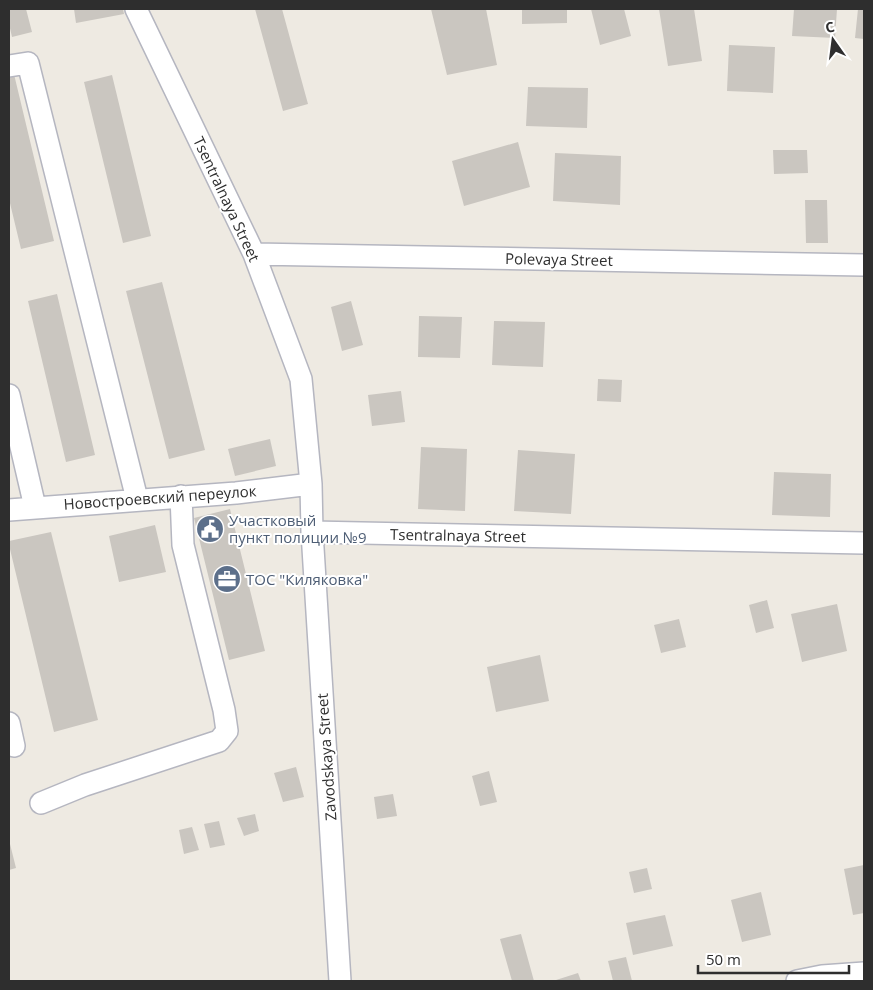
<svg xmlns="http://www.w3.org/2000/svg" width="873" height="990" font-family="'Open Sans',sans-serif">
	<rect width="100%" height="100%" fill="#eeeae2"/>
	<path fill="#cac6c0" d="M9,9h17l6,23 -20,5 -3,-13z
		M74,9h49l1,5 -48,9z
		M255,9h27l26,95 -25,7z
		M431,9h55l11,56 -50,10z
		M522,9h45v14l-45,1z
		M591,9h33l7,27 -31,9z
		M659,9h35l8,52 -34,5z
		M794,9h43l-2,29 -43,-2z
		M858,9h6v30l-9,-1z
		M729,45l46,2 -2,46 -46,-2z
		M13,70l41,171 -33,8 -12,-50v-128z
		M112,75l39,161 -28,7 -39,-161z
		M528,87l60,1 -1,40 -61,-2z
		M518,142l12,45 -66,19 -12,-45z
		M773,150h34l1,23 -34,1z
		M555,153l66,3 -1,49 -67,-4z
		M805,200h22l1,43h-22z
		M162,282l43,168 -36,9 -43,-168z
		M57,294l38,161 -29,7 -38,-161z
		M351,301l12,44 -21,6 -11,-44z
		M419,316l43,1 -2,41 -42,-1z
		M494,321l51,1 -2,45 -51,-2z
		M598,379l24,1 -1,22 -24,-1z
		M401,391l4,31 -33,4 -4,-31z
		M270,439l6,27 -41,10 -7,-27z
		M421,447l46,2 -2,62 -47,-2z
		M518,450l57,4 -4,60 -57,-3z
		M774,472l57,2 -1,43 -58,-2z
		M230,509l35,142 -36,9 -35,-142z
		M155,525l11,47 -47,10 -10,-46z
		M51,532l47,188 -44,12 -45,-187v-4z
		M767,600l7,28 -18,5 -7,-28z
		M837,604l10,47 -45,11 -11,-48z
		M679,619l7,28 -25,6 -7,-28z
		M540,655l9,46 -53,11 -9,-45z
		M296,767l8,30 -21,5 -9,-29z
		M489,771l8,31 -17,4 -8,-30z
		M393,794l4,22 -20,3 -3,-22z
		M255,814l4,17 -15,5 -7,-18z
		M219,821l6,24 -15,3 -6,-24z
		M192,827l7,23 -15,4 -5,-24z
		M9,840l7,28 -7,2z
		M864,865v48l-11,2 -9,-46z
		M647,868l5,21 -18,4 -5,-21z
		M761,892l10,43 -29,7 -11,-42z
		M665,915l8,31 -40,9 -7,-32z
		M521,934l13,47h-22l-12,-42z
		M626,957l6,24h-19l-5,-20z
		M578,973l3,8h-25v-1z"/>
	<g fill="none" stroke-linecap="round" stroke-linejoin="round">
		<g stroke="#b5b6c0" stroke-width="24">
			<path id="minor" d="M136,9l118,245 47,125 10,105 1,48 28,449
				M9,66l19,-3 109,436
				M254,254l610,11
				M9,395l26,112
				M9,510l227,-17 75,-9
				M312,532l552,11
				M9,723l5,23
				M41,803l44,-18 134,-44 8,-10 -3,-21 -41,-165 -2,-49
				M797,981l25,-5 42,-3"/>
		</g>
		<use href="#minor" stroke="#fff" stroke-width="21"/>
	</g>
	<defs>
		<g id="civic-disc" transform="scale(1.4375)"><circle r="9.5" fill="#5c6f8a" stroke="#fff"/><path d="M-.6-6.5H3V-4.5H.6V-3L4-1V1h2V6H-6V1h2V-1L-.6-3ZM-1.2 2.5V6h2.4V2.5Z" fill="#fff"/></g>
		<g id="office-disc" transform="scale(1.4375)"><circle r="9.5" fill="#5c6f8a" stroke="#fff"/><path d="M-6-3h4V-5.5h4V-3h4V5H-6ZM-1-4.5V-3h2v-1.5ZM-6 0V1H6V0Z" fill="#fff"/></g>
	</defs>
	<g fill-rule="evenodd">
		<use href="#civic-disc" x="210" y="529"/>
		<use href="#office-disc" x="227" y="579"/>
	</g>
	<g text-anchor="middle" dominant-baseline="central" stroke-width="4" stroke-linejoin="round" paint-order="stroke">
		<g font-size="15" fill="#2e2e2e" stroke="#fff">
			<text transform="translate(227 199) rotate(65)">Tsentralnaya Street</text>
			<text transform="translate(559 259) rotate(1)">Polevaya Street</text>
			<text transform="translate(160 497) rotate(-4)">Новостроевский переулок</text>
			<text transform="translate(458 535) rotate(1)">Tsentralnaya Street</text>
			<text transform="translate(326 757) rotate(-94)">Zavodskaya Street</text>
		</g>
		<g font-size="15" fill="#4e5e75" stroke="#fff" text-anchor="start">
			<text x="229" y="520">Участковый<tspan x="229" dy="17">пункт полиции №9</tspan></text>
			<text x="246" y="579">ТОС "Киляковка"</text>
		</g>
	</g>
	<rect width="873" height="990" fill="none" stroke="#2e2e2e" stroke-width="20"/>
	<g transform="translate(833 40) rotate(346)" stroke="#ffffff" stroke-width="4" paint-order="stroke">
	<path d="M0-4L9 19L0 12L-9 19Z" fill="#2e2e2e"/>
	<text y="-8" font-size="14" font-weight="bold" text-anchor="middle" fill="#2e2e2e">С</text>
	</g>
	<path d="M698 965v8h151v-8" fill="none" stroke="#2e2e2e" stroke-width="2.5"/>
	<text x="706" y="965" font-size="15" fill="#2e2e2e" stroke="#ffffff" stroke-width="4" paint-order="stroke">50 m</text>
</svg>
